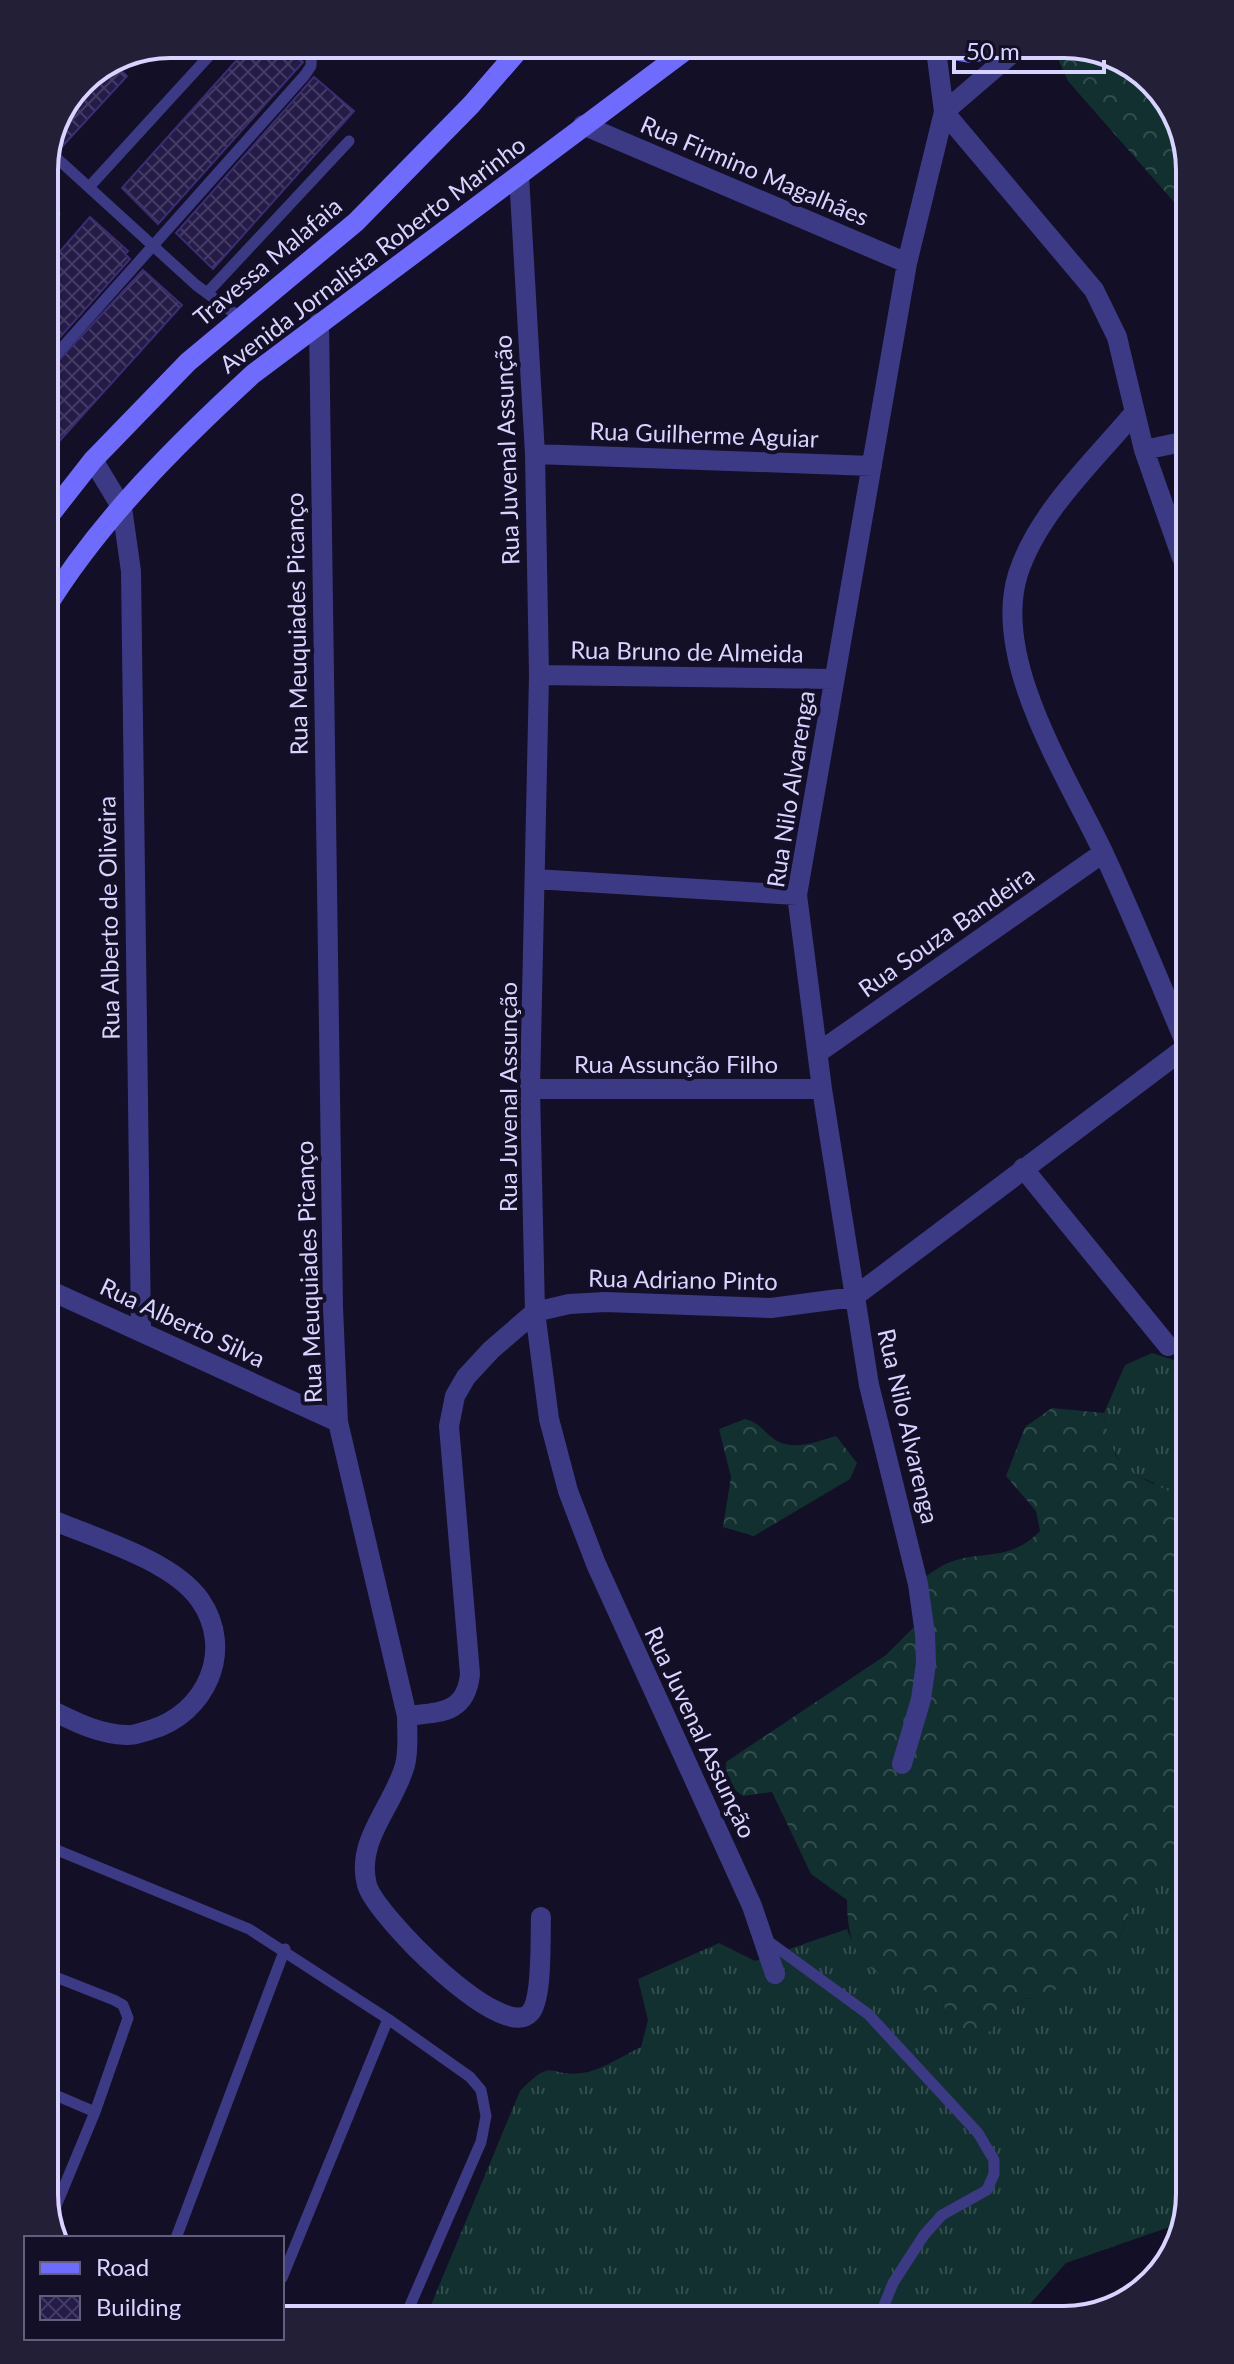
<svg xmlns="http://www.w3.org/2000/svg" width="1234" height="2364" font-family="Lato,sans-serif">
	<defs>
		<pattern id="grass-tufts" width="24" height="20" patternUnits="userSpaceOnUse" patternTransform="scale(2)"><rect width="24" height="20" fill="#12302f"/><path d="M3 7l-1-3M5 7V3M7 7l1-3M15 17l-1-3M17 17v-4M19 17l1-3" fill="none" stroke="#344d4e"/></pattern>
		<pattern id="forest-crowns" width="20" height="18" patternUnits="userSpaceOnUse" patternTransform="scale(2)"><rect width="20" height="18" fill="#12302f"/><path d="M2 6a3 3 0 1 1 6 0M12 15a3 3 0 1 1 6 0" fill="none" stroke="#344d4e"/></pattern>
		<pattern id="building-cross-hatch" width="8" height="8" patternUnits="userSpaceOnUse" patternTransform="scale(2)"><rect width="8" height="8" fill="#241b47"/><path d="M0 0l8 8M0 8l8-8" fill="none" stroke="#433b63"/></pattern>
	</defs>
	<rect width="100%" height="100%" fill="#130f26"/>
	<path fill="url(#grass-tufts)" d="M44,168l17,46 -16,34z
		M1152,1353l34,11 1,240 -10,-43 3,-28 -26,-50 -29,-12 -18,-33 -3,-25 21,-48z
		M1188,1847l2,348 -9,28 -115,40 -42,48 -598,6 94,-226c36,-36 26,-13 62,-18 18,-2 42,-18 59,-26l7,-27 -10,-41 81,-36 36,18 92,-32c11,34 62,58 95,65l5,26 41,12 34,-33 16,-1 81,-58 14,-38z"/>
	<path fill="url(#forest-crowns)" d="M1073,44l61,21 46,56 1,89 -113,-129 -11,-24z
		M1052,1408l52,5c7,63 32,60 81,86l-8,62 10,43 1,243 -55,55 -14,38 -41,39 -40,19 -16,1 -34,33 -20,9 -21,-21 -5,-26c-62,-14 -95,-22 -95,-94l-36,-26 -39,-82 -29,4 -18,-13 1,-21 160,-107 39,-39 1,-40c7,-4 14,-10 22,-13 34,-14 61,0 92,-32l-4,-20 -30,-35 19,-49z
		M745,1419c16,4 19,14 32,22 19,10 40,0 59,-5l21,27 -7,16 -96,57 -31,-9 8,-50 -12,-48z"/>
	<path fill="url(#building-cross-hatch)" stroke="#3b2d73" stroke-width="2" d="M257,44h27l19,18 -145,162 -36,-36 122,-136 3,3z
		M116,66l11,10 -67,73 -7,-5 28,-63z
		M314,77l40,34 -141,158 -37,-36z
		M90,217l38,34 -3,3 5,5 -85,95v-78l7,-9 -3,-3z
		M143,270l39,35 -136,151 -1,-81z"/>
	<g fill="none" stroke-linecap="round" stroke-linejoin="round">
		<path stroke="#3d3a85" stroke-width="11" d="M49,151l147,134 46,34
			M90,186l130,-142
			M207,293l142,-152
			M45,367l260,-292 6,-9 1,-22
			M52,1848l197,81 139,90 82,58 11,13 5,26 -5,26 -76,175
			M765,1939l103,75 110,119 16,27v14l-7,16 -45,25 -18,20 -31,48 -12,30
			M53,1976l61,24 9,5 5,13 -33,94 -41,99
			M53,2094l42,18
			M176,2238l109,-289
			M282,2278l106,-259"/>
		<path stroke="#3d3a85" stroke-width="20" d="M1023,44l-79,68 150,178 23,47 27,113 38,108
			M583,125l324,138
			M519,175l16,279 4,221 -9,414 5,223 14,107 19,72 28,73 156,342 23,68
			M319,323l14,985 5,114 69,294c0,16 2,34 -2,49 -11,41 -50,75 -38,120 9,31 135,158 163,128 13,-14 10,-75 11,-96
			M1135,412c-40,48 -97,100 -117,162 -27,86 49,202 85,278 29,62 55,126 82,190
			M1144,450l38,-8
			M535,454l337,12
			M93,460l29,48 9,63 10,758
			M539,675l295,4
			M535,879l262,16
			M819,1052l284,-199
			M530,1089h292
			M1023,1168l145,178
			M49,1290l289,132
			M50,1519c44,19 122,41 150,81 35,50 6,114 -50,130 -8,2 -16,6 -24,5 -28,-1 -50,-13 -75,-25
			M407,1716c33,-4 59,-2 63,-42l-21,-248 6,-30 11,-19 25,-27 44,-38 34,-8 36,-2 166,6 83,-11 331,-249
			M902,1764l19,-65 5,-36 -1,-29 -7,-50 -49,-199 -47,-296 -25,-194 110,-632 37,-151 -8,-62"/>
		<path stroke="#6f6bff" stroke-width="20" d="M917,44l53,9 49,-9
			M46,520l47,-60 95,-98 168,-140 115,-117 53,-61
			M46,608c54,-88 132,-165 207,-234l441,-330"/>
	</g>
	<g text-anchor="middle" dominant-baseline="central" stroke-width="8" stroke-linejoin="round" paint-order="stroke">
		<g font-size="24" fill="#d9d4ff" stroke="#130f26">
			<text transform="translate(755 170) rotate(23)">Rua Firmino Magalhães</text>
			<text transform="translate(372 254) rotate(-37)">Avenida Jornalista Roberto Marinho</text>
			<text transform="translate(267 261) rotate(-40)">Travessa Malafaia</text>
			<text transform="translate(704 434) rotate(2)">Rua Guilherme Aguiar</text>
			<text transform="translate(506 450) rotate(-92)">Rua Juvenal Assunção</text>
			<text transform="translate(296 624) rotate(-91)">Rua Meuquiades Picanço</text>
			<text transform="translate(687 651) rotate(1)">Rua Bruno de Almeida</text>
			<text transform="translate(790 789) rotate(-81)">Rua Nilo Alvarenga</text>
			<text transform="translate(108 918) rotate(-91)">Rua Alberto de Oliveira</text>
			<text transform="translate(946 931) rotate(-35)">Rua Souza Bandeira</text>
			<text x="676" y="1063">Rua Assunção Filho</text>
			<text transform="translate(507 1097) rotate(-90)">Rua Juvenal Assunção</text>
			<text transform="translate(308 1272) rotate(-92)">Rua Meuquiades Picanço</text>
			<text transform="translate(683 1279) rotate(1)">Rua Adriano Pinto</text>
			<text transform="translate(183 1322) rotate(25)">Rua Alberto Silva</text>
			<text transform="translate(909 1426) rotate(77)">Rua Nilo Alvarenga</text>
			<text transform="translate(701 1732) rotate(65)">Rua Juvenal Assunção</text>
		</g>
	</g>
	<path d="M0 0H1234V2364H0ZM170 58H1064A112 112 0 0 1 1176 170V2194A112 112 0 0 1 1064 2306H170A112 112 0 0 1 58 2194V170A112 112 0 0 1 170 58Z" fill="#231f37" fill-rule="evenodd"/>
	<path fill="none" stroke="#d9d4ff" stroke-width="4" d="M170 58H1064A112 112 0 0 1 1176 170V2194A112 112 0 0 1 1064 2306H170A112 112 0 0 1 58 2194V170A112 112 0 0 1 170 58Z"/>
	<rect x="24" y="2236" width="260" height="104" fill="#130f26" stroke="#625e7d" stroke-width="2"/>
	<rect x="40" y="2262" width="40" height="12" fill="#6f6bff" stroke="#625e7d" stroke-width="2"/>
	<text x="96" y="2276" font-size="24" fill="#d9d4ff">Road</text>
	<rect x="40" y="2296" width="40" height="24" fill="url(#building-cross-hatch)" stroke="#625e7d" stroke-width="2"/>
	<text x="96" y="2316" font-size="24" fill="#d9d4ff">Building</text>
	<path d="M954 60v12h150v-12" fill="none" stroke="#d9d4ff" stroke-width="4"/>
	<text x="966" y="60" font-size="24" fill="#d9d4ff" stroke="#130f26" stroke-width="6" paint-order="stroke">50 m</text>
</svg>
